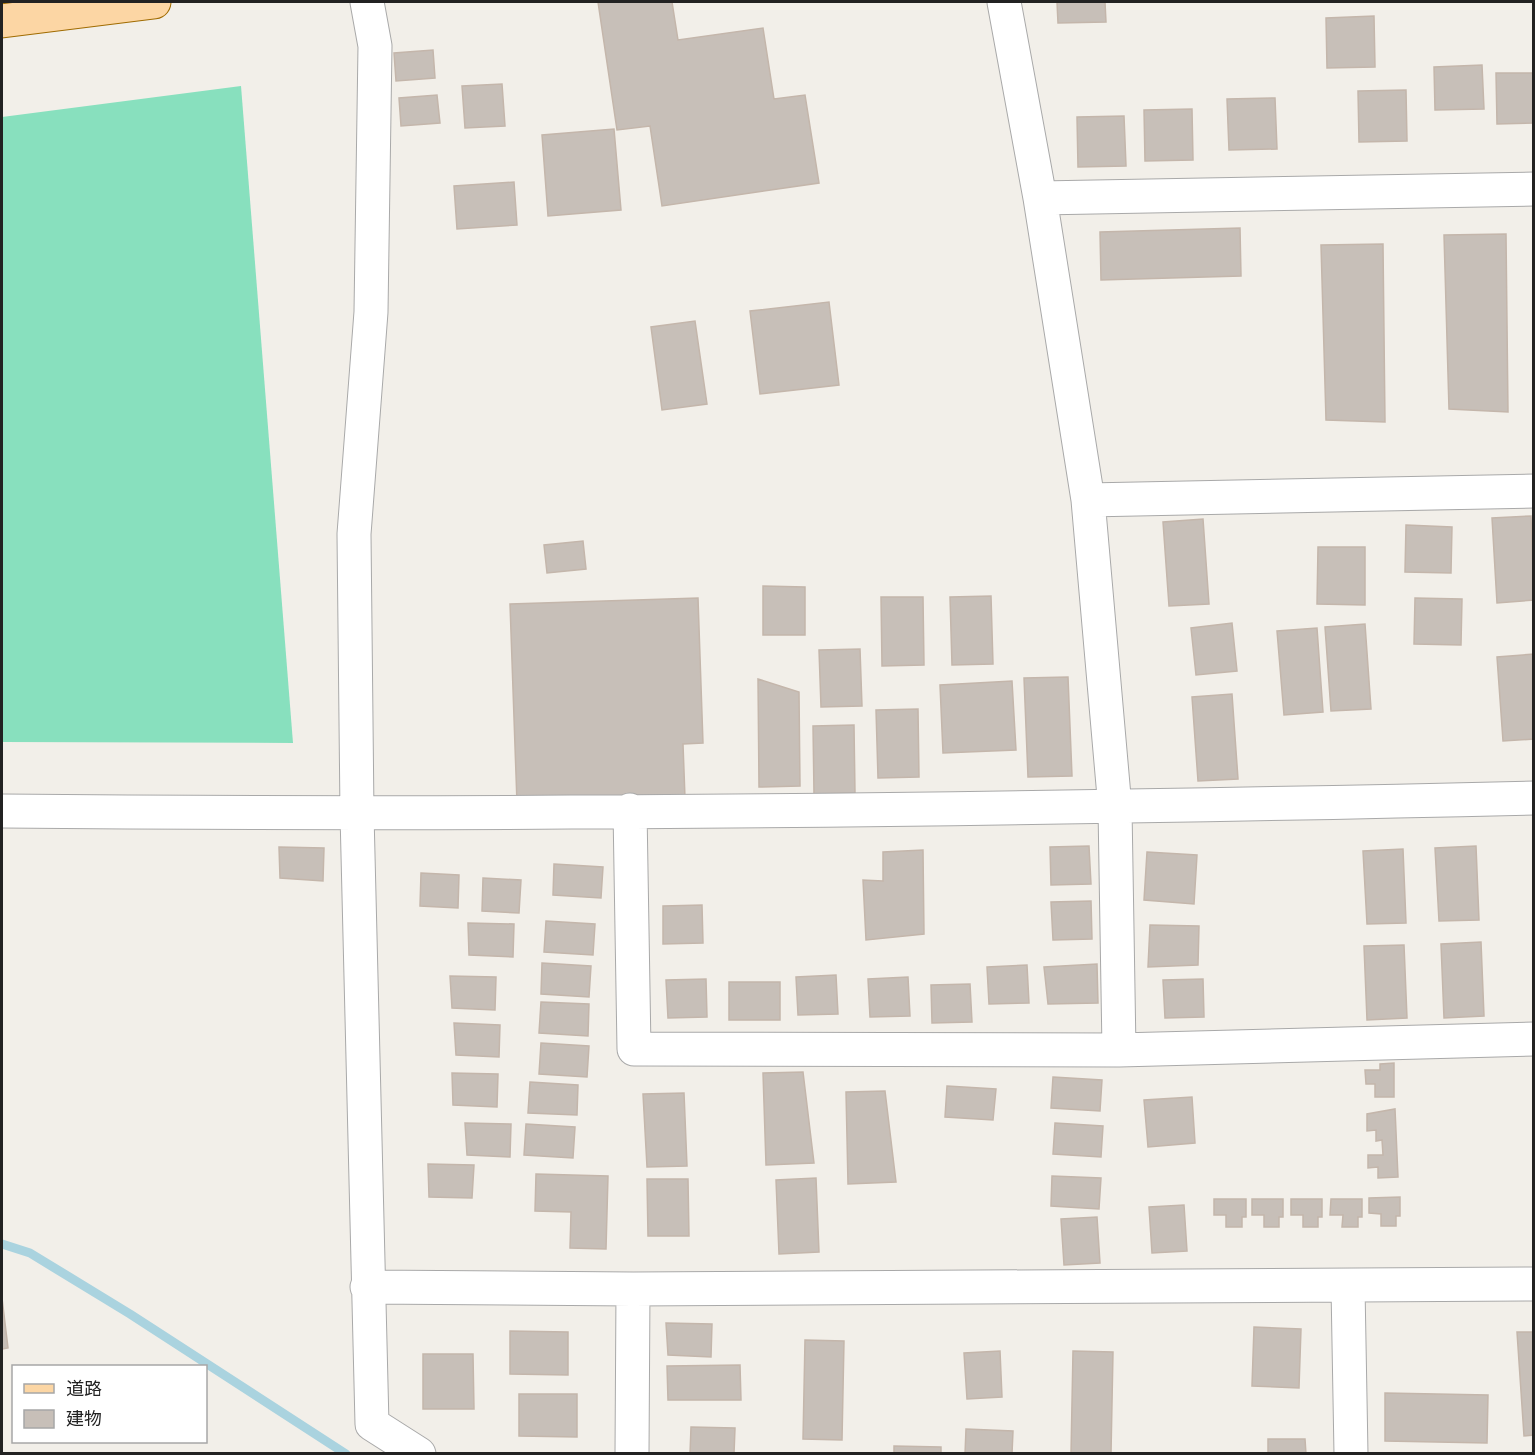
<svg xmlns="http://www.w3.org/2000/svg" width="1535" height="1455" font-family="Lato,'Noto Sans JP',sans-serif">
	<rect width="100%" height="100%" fill="#f2efe9"/>
	<path fill="#88e0be" d="M241,86l52,657 -291,-1v-625z"/>
	<g fill="none" stroke-linecap="round" stroke-linejoin="round">
		<path stroke="#aad3df" stroke-width="9" d="M2,1244l28,9 100,61 216,140"/>
	</g>
	<path fill="#c7bfb8" stroke="#c4b6ab" stroke-width="1.5" d="M598,2h74l6,38 85,-12 11,71 31,-4 14,88 -157,23 -12,-80 -33,4z
		M1057,2h48l1,20 -48,1z
		M1374,16l1,51 -48,1 -1,-50z
		M433,50l2,28 -39,3 -2,-28z
		M1482,65l2,44 -49,1 -1,-43z
		M1496,73h38v50l-37,1z
		M502,84l3,42 -40,2 -3,-42z
		M1406,90l1,51 -48,1 -1,-51z
		M437,95l3,28 -39,3 -2,-28z
		M1275,98l2,51 -48,1 -2,-51z
		M1192,109l1,51 -48,1 -1,-51z
		M1124,116l2,50 -48,1 -1,-50z
		M614,129l7,81 -73,6 -6,-81z
		M514,182l3,43 -60,4 -3,-43z
		M1240,228l1,48 -140,4 -1,-48z
		M1506,234l2,178 -59,-3 -5,-174z
		M1383,244l2,178 -59,-2 -5,-175z
		M829,302l10,83 -79,9 -10,-83z
		M695,321l12,83 -45,6 -11,-83z
		M1531,516l3,84 -37,3 -5,-85z
		M1203,519l6,85 -40,2 -6,-84z
		M1406,525l46,2 -1,46 -46,-1z
		M583,541l3,28 -39,4 -3,-28z
		M1318,547h47v58l-48,-1z
		M763,586l42,1v48h-42z
		M991,596l2,68 -41,1 -2,-68z
		M881,597h42l1,68 -42,1z
		M698,598l5,145 -20,1 2,54 -168,5 -7,-199z
		M1415,598l47,1 -1,46 -47,-1z
		M1232,623l5,48 -41,4 -5,-47z
		M1365,624l6,85 -40,2 -6,-84z
		M1317,628l6,84 -39,3 -7,-84z
		M860,649l2,57 -41,1 -2,-57z
		M1534,654v85l-31,2 -6,-84z
		M1068,677l4,99 -44,1 -4,-99z
		M758,679l41,13 1,94 -41,1z
		M1012,681l4,69 -73,3 -3,-68z
		M1232,694l6,85 -40,2 -6,-84z
		M918,709l1,68 -41,1 -2,-68z
		M854,725l1,68 -41,1 -1,-68z
		M1089,846l2,38 -40,1 -1,-38z
		M1476,846l3,74 -40,1 -4,-73z
		M279,847l45,1 -1,33 -43,-3z
		M1403,849l3,74 -39,1 -4,-73z
		M923,850l1,84 -58,6 -3,-60 20,1v-29z
		M1147,852l50,3 -3,49 -50,-4z
		M554,864l49,3 -2,31 -48,-3z
		M421,873l38,2 -1,33 -38,-2z
		M483,878l38,2 -2,33 -37,-2z
		M1091,901l1,38 -39,1 -2,-38z
		M702,905l1,38 -40,1v-38z
		M546,921l49,3 -2,31 -49,-3z
		M468,923l46,1 -1,33 -44,-2z
		M1150,925l49,1 -1,39 -50,2z
		M1481,942l3,74 -40,2 -3,-74z
		M1404,945l3,73 -40,2 -3,-74z
		M542,963l49,3 -2,31 -48,-3z
		M1097,964l1,39 -50,1 -4,-37z
		M1027,965l2,38 -40,1 -2,-37z
		M836,975l2,39 -40,1 -2,-38z
		M450,976l46,1 -1,33 -43,-2z
		M908,977l2,39 -40,1 -2,-38z
		M706,979l1,38 -39,1 -2,-38z
		M1203,979l1,38 -39,1 -2,-38z
		M729,982h51v38h-51z
		M970,984l2,38 -40,1 -1,-38z
		M541,1002l48,2 -1,32 -49,-3z
		M454,1023l46,2 -1,32 -43,-2z
		M541,1043l48,3 -2,31 -48,-3z
		M1394,1063v34h-19v-13h-9l-1,-14h15v-6z
		M803,1072l11,91 -48,2 -3,-92z
		M452,1073l46,1 -1,33 -44,-2z
		M1053,1077l49,3 -2,31 -49,-3z
		M530,1082l48,3 -1,30 -49,-2z
		M947,1086l49,3 -3,31 -48,-3z
		M885,1091l11,91 -48,2 -2,-92z
		M684,1093l3,73 -40,1 -4,-73z
		M1192,1097l3,46 -47,4 -4,-47z
		M1395,1109l3,68 -20,1v-11l-10,1v-13h15l-1,-15 -6,1v-11l-9,1v-17z
		M465,1123l46,1 -1,33 -43,-2z
		M1055,1123l48,3 -2,31 -48,-3z
		M526,1124l49,3 -2,31 -49,-3z
		M428,1164l46,1 -2,33 -43,-1z
		M536,1174l72,2 -2,73 -36,-1 1,-36 -36,-1z
		M1052,1176l49,2 -2,31 -48,-3z
		M816,1178l3,74 -40,2 -3,-74z
		M647,1179h41l1,57h-41z
		M1400,1197v19h-4v10h-15v-12l-12,-1v-15z
		M1214,1199h32v18h-4v10h-16v-12h-12z
		M1252,1199h31v18h-4v10h-15v-12h-12z
		M1291,1199h31v18h-4v10h-15v-12h-12z
		M1331,1199h31v18h-4v10h-16l1,-12h-13z
		M1184,1205l3,46 -35,2 -3,-46z
		M1097,1217l3,46 -36,2 -3,-46z
		M2,1298l6,50 -6,1z
		M666,1323l46,1 -1,33 -43,-2z
		M1254,1327l47,2 -2,59 -47,-2z
		M510,1331l58,1v43l-58,-1z
		M1517,1332h17v103l-10,1z
		M805,1340l39,1 -2,99 -39,-1z
		M1000,1351l2,46 -35,2 -3,-46z
		M1073,1351l40,1 -2,102h-40z
		M423,1354h50l1,55h-51z
		M740,1365l1,35h-73l-1,-34z
		M1385,1393l103,2 -1,48 -102,-2z
		M519,1394h58v43l-58,-1z
		M691,1427l44,1 -1,26h-44z
		M966,1429l47,2 -1,23h-47z
		M1268,1439h37l1,15h-38z
		M894,1446l47,1v7h-47z"/>
	<g fill="none" stroke-linecap="round" stroke-linejoin="round">
		<g stroke="#a9a9a9" stroke-width="35">
			<path id="minor" d="M367,2l8,44 -4,266 -17,222 3,280 15,610 47,30
				M1004,2l36,196 48,302 27,308 4,242
				M1040,198l494,-9
				M1088,500l446,-9
				M630,810l4,239 485,1 415,-11
				M2,811c510,5 1021,-1 1532,-13
				M367,1287l266,2 901,-5
				M1348,1287l3,167
				M632,1454l1,-165"/>
		</g>
		<g stroke="#a06b00" stroke-width="35">
			<path id="major" d="M2,21l152,-19"/>
		</g>
		<use href="#minor" stroke="#fff" stroke-width="33"/>
		<use href="#major" stroke="#fcd6a4" stroke-width="33"/>
	</g>
	<rect width="1535" height="1455" fill="none" stroke="#222222" stroke-width="6"/>
	<rect x="12" y="1365" width="195" height="78" fill="#ffffff" stroke="#a7a7a7" stroke-width="1.5"/>
	<rect x="24" y="1384" width="30" height="9" fill="#fcd6a4" stroke="#a7a7a7" stroke-width="1.5"/>
	<text x="66" y="1395" font-size="18" fill="#222222">道路</text>
	<rect x="24" y="1410" width="30" height="18" fill="#c7bfb8" stroke="#a7a7a7" stroke-width="1.5"/>
	<text x="66" y="1425" font-size="18" fill="#222222">建物</text>
</svg>
